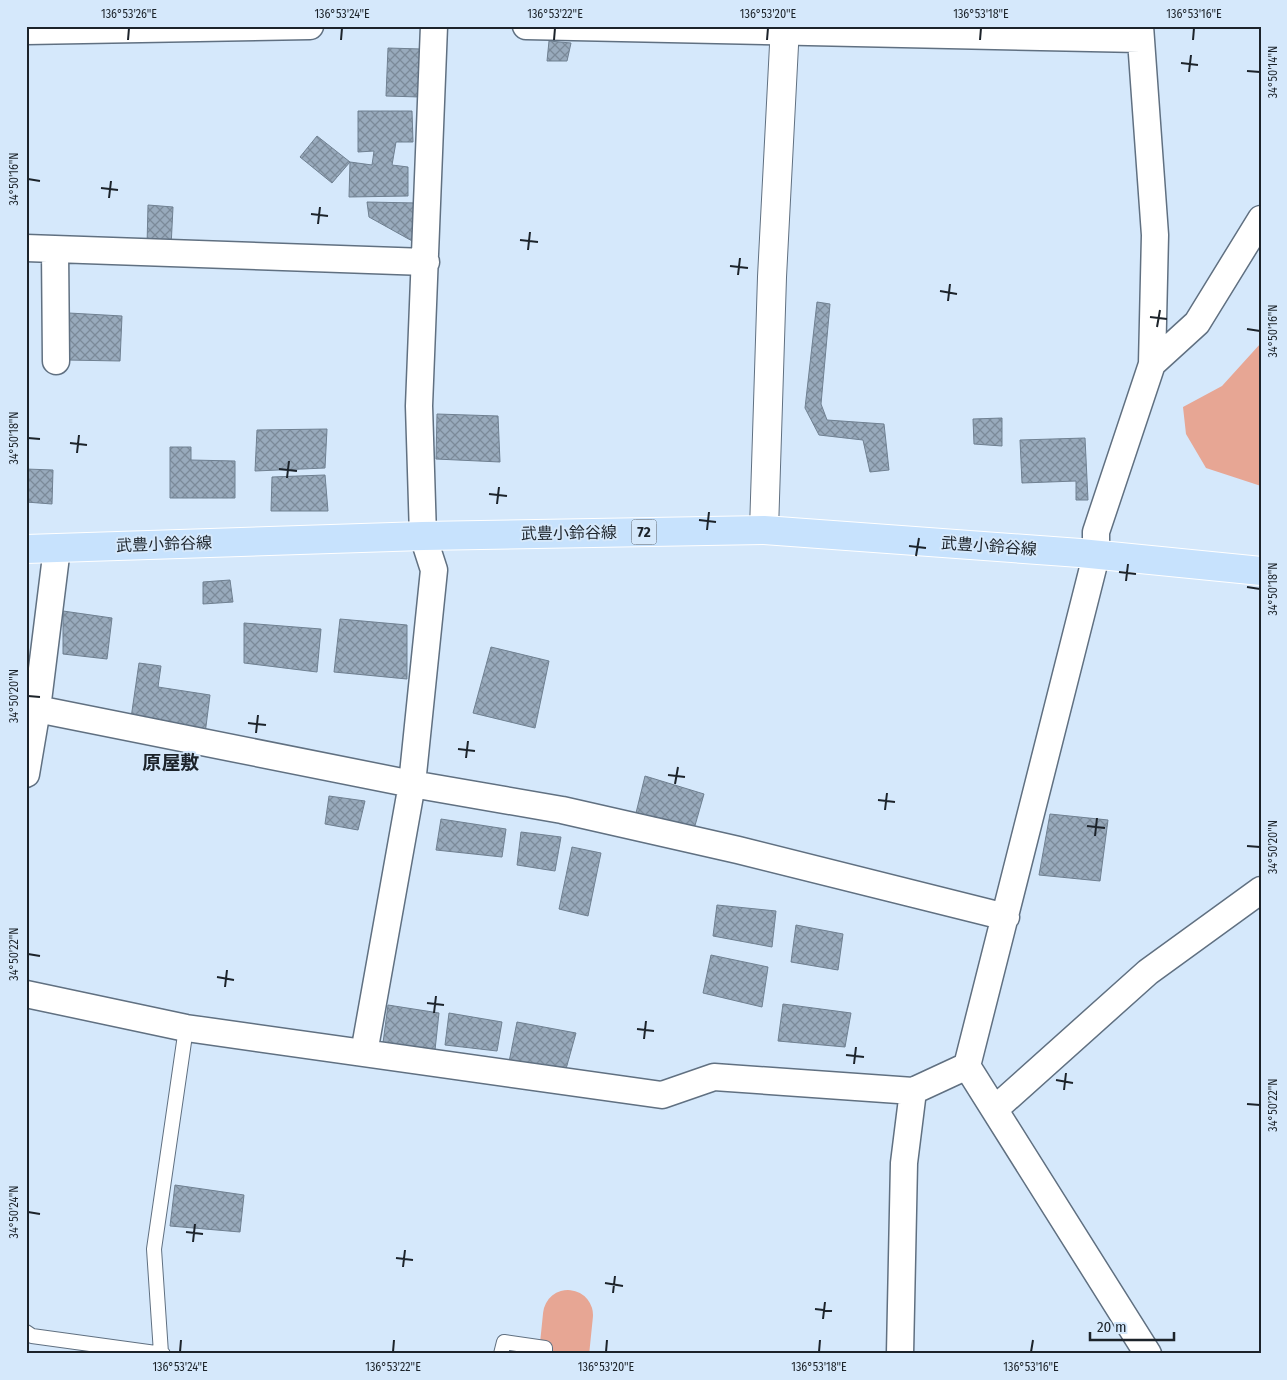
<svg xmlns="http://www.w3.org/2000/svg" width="1287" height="1380" font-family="'Fira Sans Condensed','Noto Sans JP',sans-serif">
	<defs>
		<pattern id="building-cross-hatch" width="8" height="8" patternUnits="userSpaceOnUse" patternTransform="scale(1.25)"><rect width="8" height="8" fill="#98aabc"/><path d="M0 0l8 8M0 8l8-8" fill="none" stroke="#7b8a99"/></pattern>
	</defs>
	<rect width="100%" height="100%" fill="#d5e8fb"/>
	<path fill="#e7a694" d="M1261,343v143l-55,-18 -20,-34 -3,-27 39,-21z"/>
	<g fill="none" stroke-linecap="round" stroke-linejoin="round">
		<path stroke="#e7a694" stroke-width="50" d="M564,1354l4,-39"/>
	</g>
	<path fill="url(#building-cross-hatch)" stroke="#6f8091" d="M549,41l22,2 -4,18h-20z
		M388,48l33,1 -1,48 -34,-1z
		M358,111h54l1,31h-17l-4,23 16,2v29l-59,1 1,-35 22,3 2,-14 -16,1z
		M317,136l33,26 -18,21 -32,-26z
		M367,202l50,1 -3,39 -45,-25z
		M148,205l25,2 -2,40 -24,-1z
		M817,302l13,2 -9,100 6,16 57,4 5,46 -19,2 -7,-32 -44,-5 -14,-27z
		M69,313l53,3 -2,45 -53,-1z
		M437,414l61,2 2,46 -64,-3z
		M1002,418v28l-28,-2 -1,-25z
		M327,429l-2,39 -70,3 2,-41z
		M1085,438l3,62h-12v-19l-54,2 -2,-43z
		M170,447h21v13l44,1v37h-65z
		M26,469l27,1 -1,34 -26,-2z
		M325,475l3,36h-57l1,-34z
		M230,580l3,22 -30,2v-22z
		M63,611l49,7 -5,41 -44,-5z
		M340,619l67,6v54l-73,-7z
		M244,623l77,6 -4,43 -73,-9z
		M491,647l58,14 -14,67 -62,-15z
		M139,663l22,3 -3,21 52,8 -5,39 -74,-16z
		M645,776l59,18 -10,35 -58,-16z
		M329,796l36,5 -7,29 -33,-6z
		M1050,814l58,6 -8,61 -61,-6z
		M441,819l65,10 -4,28 -66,-7z
		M521,832l40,5 -6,34 -38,-6z
		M572,847l29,6 -13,63 -29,-7z
		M717,905l59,6 -4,36 -59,-11z
		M796,925l47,9 -5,36 -47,-8z
		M711,955l57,12 -6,40 -59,-14z
		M783,1004l68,9 -6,34 -67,-6z
		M388,1005l51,8 -4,37 -52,-7z
		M449,1013l53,9 -5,29 -52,-6z
		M517,1022l59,11 -10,36 -57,-7z
		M175,1185l69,10 -4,37 -70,-6z"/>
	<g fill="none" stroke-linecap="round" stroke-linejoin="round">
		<g stroke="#607081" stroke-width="16">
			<path id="service" d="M26,1332l6,4 131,18
				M161,1353l-7,-104 32,-221
				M501,1354l3,-12 41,6v6"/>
		</g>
		<g stroke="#607081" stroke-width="29">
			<path id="minor" d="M526,26l614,13
				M1140,26l15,209 -3,129 -56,168v24l-129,510 181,288
				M26,31l284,-5
				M26,248l400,14
				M55,249l1,112
				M1152,364l45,-41 64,-104
				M37,709l375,75 150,26 176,40 268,67
				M26,774l11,-65 20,-161
				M26,994l160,34 476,67 52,-18 199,14 54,-25
				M364,1053l48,-269 22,-214 -11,-34 -4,-130 15,-380
				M995,1109l153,-137 113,-82
				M900,1354l4,-191 9,-72"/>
		</g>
		<g stroke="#607081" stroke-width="30">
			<path id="tertiary" d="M764,530l8,-253 13,-251"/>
		</g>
		<g stroke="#fff" stroke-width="30">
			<path id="primary" d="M26,549l397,-13 341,-6 316,23 181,18"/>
		</g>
		<use href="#service" stroke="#fff" stroke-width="14"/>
		<use href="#minor" stroke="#fff" stroke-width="26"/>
		<use href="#tertiary" stroke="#fff" stroke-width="28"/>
		<use href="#primary" stroke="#c7e2fd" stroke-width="28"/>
	</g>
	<path fill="none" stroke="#1c232a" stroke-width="2" d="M128,40l1,-12M341,40l1,-12M554,40l1,-12M767,40l1,-12M980,40l1,-12M1193,40l1,-12M1181,63l17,2M1247,71l13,1M1189,72l2,-17M28,179l12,2M101,188l17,2M109,198l2,-17M311,214l17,2M318,224l2,-17M520,240l18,2M528,250l2,-18M730,266l18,2M738,275l2,-17M940,291l17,3M948,301l2,-17M1150,317l17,2M1157,327l3,-17M1247,329l13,2M28,438l12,1M70,443l17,2M77,453l2,-18M279,469l18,2M287,478l2,-17M489,494l18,2M497,504l2,-17M699,520l17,2M707,530l2,-18M909,546l17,2M916,556l3,-18M1119,572l17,2M1126,581l2,-17M1247,587l13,2M28,696l12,1M248,723l18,2M256,733l2,-18M458,749l17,2M466,758l2,-17M668,775l17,2M675,784l3,-17M878,800l17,2M885,810l2,-17M1087,826l18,2M1095,836l2,-18M1247,846l13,1M28,954l12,2M217,977l17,3M225,987l2,-17M427,1003l17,2M434,1013l2,-17M637,1029l17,2M644,1039l2,-18M846,1055l18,2M854,1064l2,-17M1056,1080l17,3M1064,1090l2,-17M1247,1104l13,1M28,1212l12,2M186,1232l17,2M193,1242l2,-18M396,1258l17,2M403,1267l2,-17M605,1283l18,3M613,1293l2,-17M815,1309l17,2M823,1319l2,-17M180,1352l1,-12M393,1352l1,-12M606,1352l1,-12M819,1352l1,-12M1031,1352l2,-12"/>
	<g text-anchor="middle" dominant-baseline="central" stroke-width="4" stroke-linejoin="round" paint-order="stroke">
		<rect fill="#d5e8fb" stroke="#545e69" stroke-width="1" x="631.5" y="519.5" width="25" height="25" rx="4"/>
		<g font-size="15" font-weight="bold" fill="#1c232a">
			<text x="644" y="532">72</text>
		</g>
		<g font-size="16" fill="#1c232a" stroke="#d5e8fb">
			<text transform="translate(569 533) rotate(-1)">武豊小鈴谷線</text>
			<text transform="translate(164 544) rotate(-2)">武豊小鈴谷線</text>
			<text transform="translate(989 546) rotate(4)">武豊小鈴谷線</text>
		</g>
		<g font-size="19" font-weight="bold" fill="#1c232a" stroke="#d5e8fb">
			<text x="171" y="762">原屋敷</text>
		</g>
	</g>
	<rect width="1287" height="1380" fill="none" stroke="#d5e8fb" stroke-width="55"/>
	<path d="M1090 1332v8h84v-8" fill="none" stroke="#1c232a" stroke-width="2.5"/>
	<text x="1097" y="1332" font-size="15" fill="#1c232a" stroke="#d5e8fb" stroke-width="4" paint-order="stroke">20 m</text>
	<rect x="28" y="28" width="1232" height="1324" fill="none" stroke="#1c232a" stroke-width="2"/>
	<g font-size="12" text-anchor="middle" fill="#1c232a">
		<text x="129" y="18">136°53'26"E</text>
		<text x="342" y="18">136°53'24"E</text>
		<text x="555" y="18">136°53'22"E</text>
		<text x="768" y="18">136°53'20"E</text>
		<text x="981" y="18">136°53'18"E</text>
		<text x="1194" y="18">136°53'16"E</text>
		<text transform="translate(1273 72) rotate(-90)" y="4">34°50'14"N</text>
		<text transform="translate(14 179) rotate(-90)" y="4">34°50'16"N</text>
		<text transform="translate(1273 331) rotate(-90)" y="4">34°50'16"N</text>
		<text transform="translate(14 438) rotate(-90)" y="4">34°50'18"N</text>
		<text transform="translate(1273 589) rotate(-90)" y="4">34°50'18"N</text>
		<text transform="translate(14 696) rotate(-90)" y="4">34°50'20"N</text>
		<text transform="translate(1273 847) rotate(-90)" y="4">34°50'20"N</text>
		<text transform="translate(14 954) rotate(-90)" y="4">34°50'22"N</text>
		<text transform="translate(1273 1105) rotate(-90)" y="4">34°50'22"N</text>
		<text transform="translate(14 1212) rotate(-90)" y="4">34°50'24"N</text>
		<text x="180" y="1371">136°53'24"E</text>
		<text x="393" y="1371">136°53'22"E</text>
		<text x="606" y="1371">136°53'20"E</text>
		<text x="819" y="1371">136°53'18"E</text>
		<text x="1031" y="1371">136°53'16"E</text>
	</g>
</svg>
